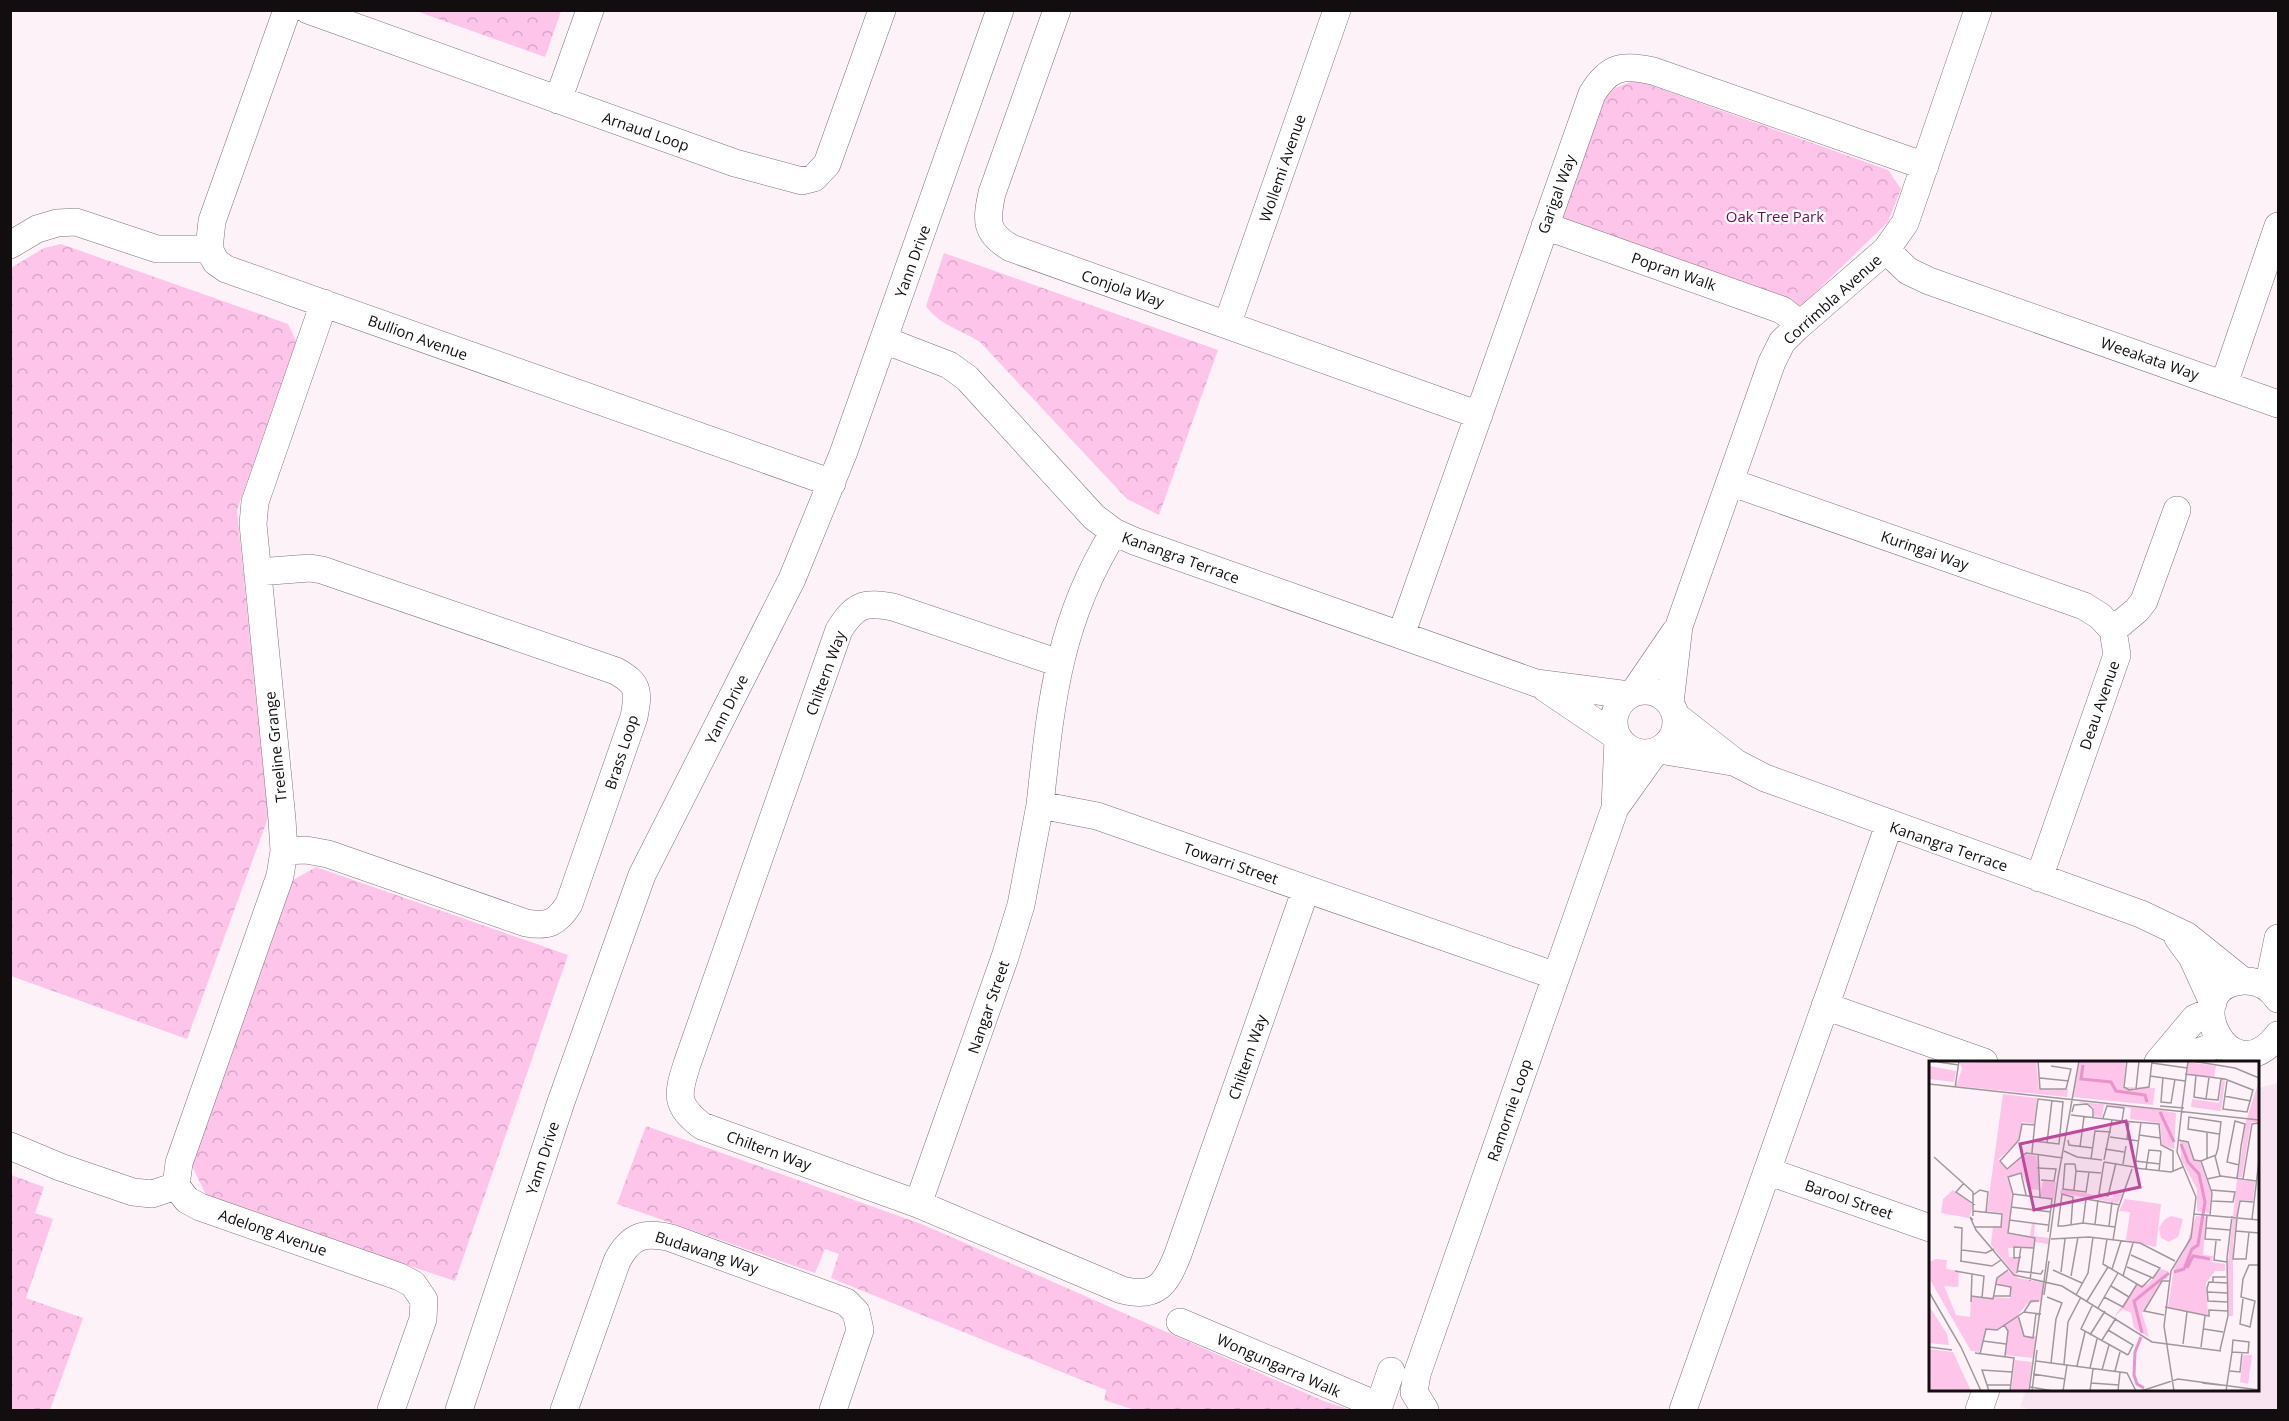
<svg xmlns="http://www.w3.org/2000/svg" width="2289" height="1421" font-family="'Open Sans',sans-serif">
	<defs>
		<pattern id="forest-crowns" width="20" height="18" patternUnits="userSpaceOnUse" patternTransform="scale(1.5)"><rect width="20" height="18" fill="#fec4e9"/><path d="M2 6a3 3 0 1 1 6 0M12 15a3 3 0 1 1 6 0" fill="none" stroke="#d9a7c7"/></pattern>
	</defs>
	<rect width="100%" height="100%" fill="#fef2f9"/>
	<path fill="#f7e4f0" d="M2278,1083v327h-246l-12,-3 6,-17h232v-302z"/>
	<path fill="url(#forest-crowns)" d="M416,11l145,-1v1l-16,46z
		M1636,80l252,90 13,19 -13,33 -93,90 -235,-91 45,-129z
		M61,244l227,80 8,17 -59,169 31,308 -81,221 -176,-63v-708l33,-20z
		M944,253l274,97 -59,165 -32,-16 -147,-157c-20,-13 -41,-17 -54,-36z
		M316,867l252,88 -113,326 -247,-82 -16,-33 96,-283z
		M646,1126l278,99 397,175 30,10h-216l-31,-10 2,-10 -275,-112 8,-24 -14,-5 -10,24 -198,-69z
		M11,1175l33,12 -9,26 18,6 -27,79 57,20 -33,92h-39z"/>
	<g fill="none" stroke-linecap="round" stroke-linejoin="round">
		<g stroke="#7e737a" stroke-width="28">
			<path id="minor" d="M308,10l427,153 67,18 12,-3 13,-14 55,-154
				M1057,10l-65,183c-6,28 -7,40 19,55l468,167
				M558,100l32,-90
				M1545,226l237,84 18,14
				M10,245l27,-16 20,-6 19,-1 81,27h52l7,13 10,7 606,214
				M209,249l3,-28 75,-211
				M1886,250l22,21 21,10 349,123
				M324,303l-69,199 -2,22 29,295 2,32 -4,25 -101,287 -3,23 11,14 13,7 200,70 13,7 11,16 -1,19 -32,91
				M1227,325l110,-315
				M884,340l65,25 18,13 127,139 20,15 20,9 402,142 93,12
				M2224,384l54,-158
				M1730,482l354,124 16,10 13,14
				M1114,532c-56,90 -63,171 -74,273l57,11 459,160
				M258,572l52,-4 12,2 294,101c23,13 23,20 18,46l-65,187c-12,19 -21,23 -43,19l-198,-69 -22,-4 -22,1
				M1401,635l191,-541c17,-28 31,-30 61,-23l272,95
				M1059,663l-166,-56c-29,-6 -38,-2 -54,23l-152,434c-10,31 -12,41 15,62l216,78 204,86c35,9 44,-6 56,-36l128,-365
				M1545,688l71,48
				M1614 722a31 31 0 1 1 62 0a31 31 0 1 1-62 0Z
				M1634,692l41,-60
				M1670,703l9,-77 93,-264 10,-20 14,-14 90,-78 19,-27 73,-213
				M1676,716l60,47 29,15 376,136 46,22 56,45
				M1659,750l73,12
				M1615,808l40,-56
				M2039,878l78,-223 -4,-25 24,-20 7,-9 33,-91
				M2178,938l14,19 21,46
				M2268,987l10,-49
				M2278,999c-8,-12 -20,-19 -35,-18 -67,4 -15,118 35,54
				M1825,1006l159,56
				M2158,1062l37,-44 16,-7
				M2173,1062l48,-19
				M10,1146l50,21 73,25 19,2 24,-8
				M1767,1171l163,57
				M918,1204l87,-247 16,-52 19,-100
				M1180,1322l199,84 12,-35
				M459,1410l102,-308 81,-227 150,-296 51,-125 157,-444
				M564,1410l53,-149c13,-25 27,-30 54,-23l175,64 10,10 4,18 -27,80
				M1425,1410l-11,-18 3,-18 198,-566 3,-69
				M1683,1410l206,-585
				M1979,1410l7,-20"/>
		</g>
		<use href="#minor" stroke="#fff" stroke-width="27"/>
	</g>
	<g text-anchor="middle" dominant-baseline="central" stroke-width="4.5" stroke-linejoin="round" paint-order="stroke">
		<g font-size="15" fill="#120e10" stroke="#fff">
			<text transform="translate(646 131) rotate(19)">Arnaud Loop</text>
			<text transform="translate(1282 168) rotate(-71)">Wollemi Avenue</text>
			<text transform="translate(1556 194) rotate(-70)">Garigal Way</text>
			<text transform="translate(912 261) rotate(-70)">Yann Drive</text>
			<text transform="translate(1674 271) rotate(19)">Popran Walk</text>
			<text transform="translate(1123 288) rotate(19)">Conjola Way</text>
			<text transform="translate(1832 299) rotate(-42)">Corrimbla Avenue</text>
			<text transform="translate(418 337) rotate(20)">Bullion Avenue</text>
			<text transform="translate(2150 358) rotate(19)">Weeakata Way</text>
			<text transform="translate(1925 550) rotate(19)">Kuringai Way</text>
			<text transform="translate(1181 557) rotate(20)">Kanangra Terrace</text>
			<text transform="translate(825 673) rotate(-70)">Chiltern Way</text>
			<text transform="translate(2099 705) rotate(-71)">Deau Avenue</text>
			<text transform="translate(726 709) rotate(-63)">Yann Drive</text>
			<text transform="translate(275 747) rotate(-96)">Treeline Grange</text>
			<text transform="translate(621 752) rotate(-72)">Brass Loop</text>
			<text transform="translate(1949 846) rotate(19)">Kanangra Terrace</text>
			<text transform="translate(1231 863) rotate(19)">Towarri Street</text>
			<text transform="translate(988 1007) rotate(-71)">Nangar Street</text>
			<text transform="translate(1247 1057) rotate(-71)">Chiltern Way</text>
			<text transform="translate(1509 1110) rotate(-71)">Ramornie Loop</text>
			<text transform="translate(769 1150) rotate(20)">Chiltern Way</text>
			<text transform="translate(542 1158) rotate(-72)">Yann Drive</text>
			<text transform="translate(1849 1199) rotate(19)">Barool Street</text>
			<text transform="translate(273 1232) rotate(19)">Adelong Avenue</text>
			<text transform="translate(707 1252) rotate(18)">Budawang Way</text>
			<text transform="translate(1279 1365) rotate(24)">Wongungarra Walk</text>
		</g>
		<g font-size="15" fill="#710959" stroke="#fff">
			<text x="1775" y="216">Oak Tree Park</text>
		</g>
	</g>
	<g transform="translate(1929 1061)">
		<rect width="330" height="330" fill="#fef2f9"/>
		<path d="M330,20v42l-8,-1 -9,55h-4l8,-56zM308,118l5,1 -9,63v73h-4l-2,-45zM242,155l12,3 -5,18 -9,5 -8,-4 -2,-10 5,-8zM0,245l18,28 2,11 -20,-2zM0,288l24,3 18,39h-42zM86,299l17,2 -4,29h-17z" fill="#fec4e9"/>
		<path d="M107,0l3,29 29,-1 -1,8 -111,-11 6,-17 -2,-6zM151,0h46l-3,26 32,1 -2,17 -80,-8zM259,1l28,4 -2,11 -27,-3zM0,5l27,5 -2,11 -25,-3zM293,19l3,1 -4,30 -30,-4 1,-8 27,4zM74,33l34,4 -3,26 -12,-2 -3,18 -21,20 9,10 18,-16 11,2 4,23 -1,11 -11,-1 -7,-17 -14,6 5,13 -4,42 22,3 2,-13h3l-1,13 16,2 -1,6 -14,-2 -1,6h-26l1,9h12l-5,19 -25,-31 2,-19 8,1 2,-14 -16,-2zM149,41h2l73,7 23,4 -2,36 -12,-4 -2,-22 -30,-4 1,-11 -27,-3 -2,12 -8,-1v-9zM251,80l7,2 7,18h6l11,32 -2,20 -12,-2v-22l-16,-30zM313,119l13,2 -2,19 -14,-1zM114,120l13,1 -2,17 -14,-3zM132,128l51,9 2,-5 9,1 -5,9 -58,-10zM24,129l20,15 -4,13 -28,-5 2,-14zM196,138l36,5 -5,43 -30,-7 4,-28 -11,-1zM267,155l10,1 -3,38 10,1 -1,6 13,2v7h-10l-9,12 2,32 -40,-8 6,-39 10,-16zM7,198l11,1 -1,9 13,2 -1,16 -14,-1 12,29 14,2 1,-21 39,2 1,-10 -16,-4 2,-6 10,-8 11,8 26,5 -3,18 -14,3 -9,11 6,21h13l-4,22 -28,-3 3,-24 -4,-6 -7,5 -10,-1 -8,23 -8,-1 -42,-73v-16zM232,208l7,2 -1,8h-5l-20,34 7,24 -15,-9 -3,-15 -8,-4 -9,8 22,-31 12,-2zM314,294h9l-4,29 -8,-2z" fill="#fec4e9"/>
		<path fill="none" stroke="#e893cc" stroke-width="3" d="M154,4l-2,14 30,3 5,9 29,4 2,7M231,51l14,30M258,207l6,-12 17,3M245,211l10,-3 8,-20 6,-4 7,-43 -6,-28 -11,-12 -7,-18M213,272l-8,-32 35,-28M212,276l-6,15 -1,23 3,9 7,4"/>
		<path fill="none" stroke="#a0979c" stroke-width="1.5" d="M109,0l2,28h26l5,-20 -20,-3M198,0l-3,26 5,3 20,-3 3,-26M263,0l43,7 24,10M9,1l21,3M223,2l35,5M256,13l40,5 28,11 -6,22 -24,-3 4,-28M267,14l-2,22 12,2 12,1 3,-21M221,15l35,5M234,16l-2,25 10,1 4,-24M111,17l29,3M0,23l330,36M26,27l4,-27M207,28l3,-28M295,35l27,5M277,38l3,-22M231,45l24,2M253,47l6,-47M143,51l2,-7 13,-1 6,5v9M142,54l51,6M174,57l4,-12 17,2 -2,13 37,3 2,21 12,6v21M106,64l-13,-1 -3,16 -19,21 7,8 19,-16 37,5M278,71v26M210,74l21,3M181,76l29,4M198,78l2,-18M139,79l1,5 24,3M249,79l10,2 6,18 7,1 15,-6 2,-7 3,-26 -32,-5 -1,12 31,5M118,82l5,-43M151,86l4,-30M176,88l19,3M135,90l13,6 25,3M103,92v-1l3,-30 3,-23 25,3 -4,42 -26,-3M109,93l2,43M286,95l5,20M5,96l39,35v24M162,98l4,-28 16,1M175,99l8,-40M206,100l25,3M272,100l11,32 -2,22M175,101l-5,32 9,2 8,-33M175,101l30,5M146,103h-10l-2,25 23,3 3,-20M146,103l1,7 25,2M194,103l3,-18M206,106l6,-45M108,107l19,1 -2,12 -13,-1M206,107l36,4 12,-5M217,108l3,-19 12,1M230,110l2,-20M308,117l2,-14 2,-18 1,-5 3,-17 -10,-3 -8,41 12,3M278,118l14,-3 35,5M314,118l9,-55 7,-1M35,122l-8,9 19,13M145,129l2,-19M282,129l24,2 -2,10 -21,-1M84,133l39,5 -4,33M44,134l7,-5 8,2 -2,20M97,134l-5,-22 -13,4 5,17 -5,39 27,5 -5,43M82,146l40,5M44,150l29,3 -1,13M265,153l65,6M278,154l-2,24 16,1M308,156l3,-16 13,1M308,157l-4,41h13l3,-27M323,158l7,-59M44,159l-3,-3 6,13 38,45 48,11 90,56 69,9M80,159l39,5M154,162l3,-24 34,6M166,163l3,-24M142,164l2,-28 -11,-3 -4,32h5l20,-3 32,4M180,165l3,-24M25,166l8,1 -1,34M45,166h28M277,167l24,2M307,170l23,2M122,178l38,-2 51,6 35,18M178,178l-4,25 39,23 9,-9M184,179l5,-31 14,-40M287,180l-2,19 13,2M33,189l24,3 8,-4M92,196l-7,1v-11l20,1M31,200l32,5 9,-6M198,206l26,11 7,-10 -29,-13M183,208l9,-28M124,209l29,13M26,210l29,5 -2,22M89,210l23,3 2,-4M132,211l4,-33M88,212l4,-26M142,215l7,-39M194,215l10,-33M284,222v-6h13M298,222l-18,-1 -2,6 1,13 20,1M182,225l18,11M0,231l32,55 20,44M279,231l19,1M115,234l5,-34M147,234l12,-22 5,-36M42,235l22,3 4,-21 11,-8M65,235h16l1,-9 -16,-3M118,236l15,6 -6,16 -5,44M175,236l19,10 14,-23M314,238l-3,25 10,3 5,-26 -14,-4 2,-18 6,-14h10M158,240l21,-34M42,241l1,-28M164,243l-12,25 47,26M236,246l44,9v-6l19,1M169,247l20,-35M95,251l7,-11h8M89,254l6,21 9,2 3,-25M235,254l-20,-4 18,-30h7M75,264l4,6 -3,25M275,268l19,3M179,269l25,15 -5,10M161,274l15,-24M173,279l14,-22M54,280l23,3M254,283l4,-32M0,286l23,3M272,286l4,-31M291,289l8,-34 -1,-58 5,-42M46,292l39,5 -4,33M51,293l6,-25 11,1 27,-18 17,2M107,300l91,12 9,18M135,303l4,-42 13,-25M148,305l8,-34M161,307l7,-29M173,309l7,-25M186,310l5,-19M301,310l10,1 2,-19M104,313l32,5M162,322l28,2M273,322l18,2M58,324h24M101,326l23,4M60,330l-7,-21 30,2M100,330l29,-213 21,-117M103,330l5,-41M134,330l4,-26M161,330l3,-22M189,330l2,-19M212,330l37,-12 81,11M245,330l-10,-65 7,-55 20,-33 5,-41 -19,-45 5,-44M297,330l6,-39 16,1 1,-11 -16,-2 -1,12"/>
		<path fill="#bf489d" fill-opacity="0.15" stroke="#bf489d" stroke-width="3" d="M197,60l14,66 -106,23 -14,-66z"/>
		<rect width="330" height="330" fill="none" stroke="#120e10" stroke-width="3"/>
	</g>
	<rect width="2289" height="1421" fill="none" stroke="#120e10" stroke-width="24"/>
</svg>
